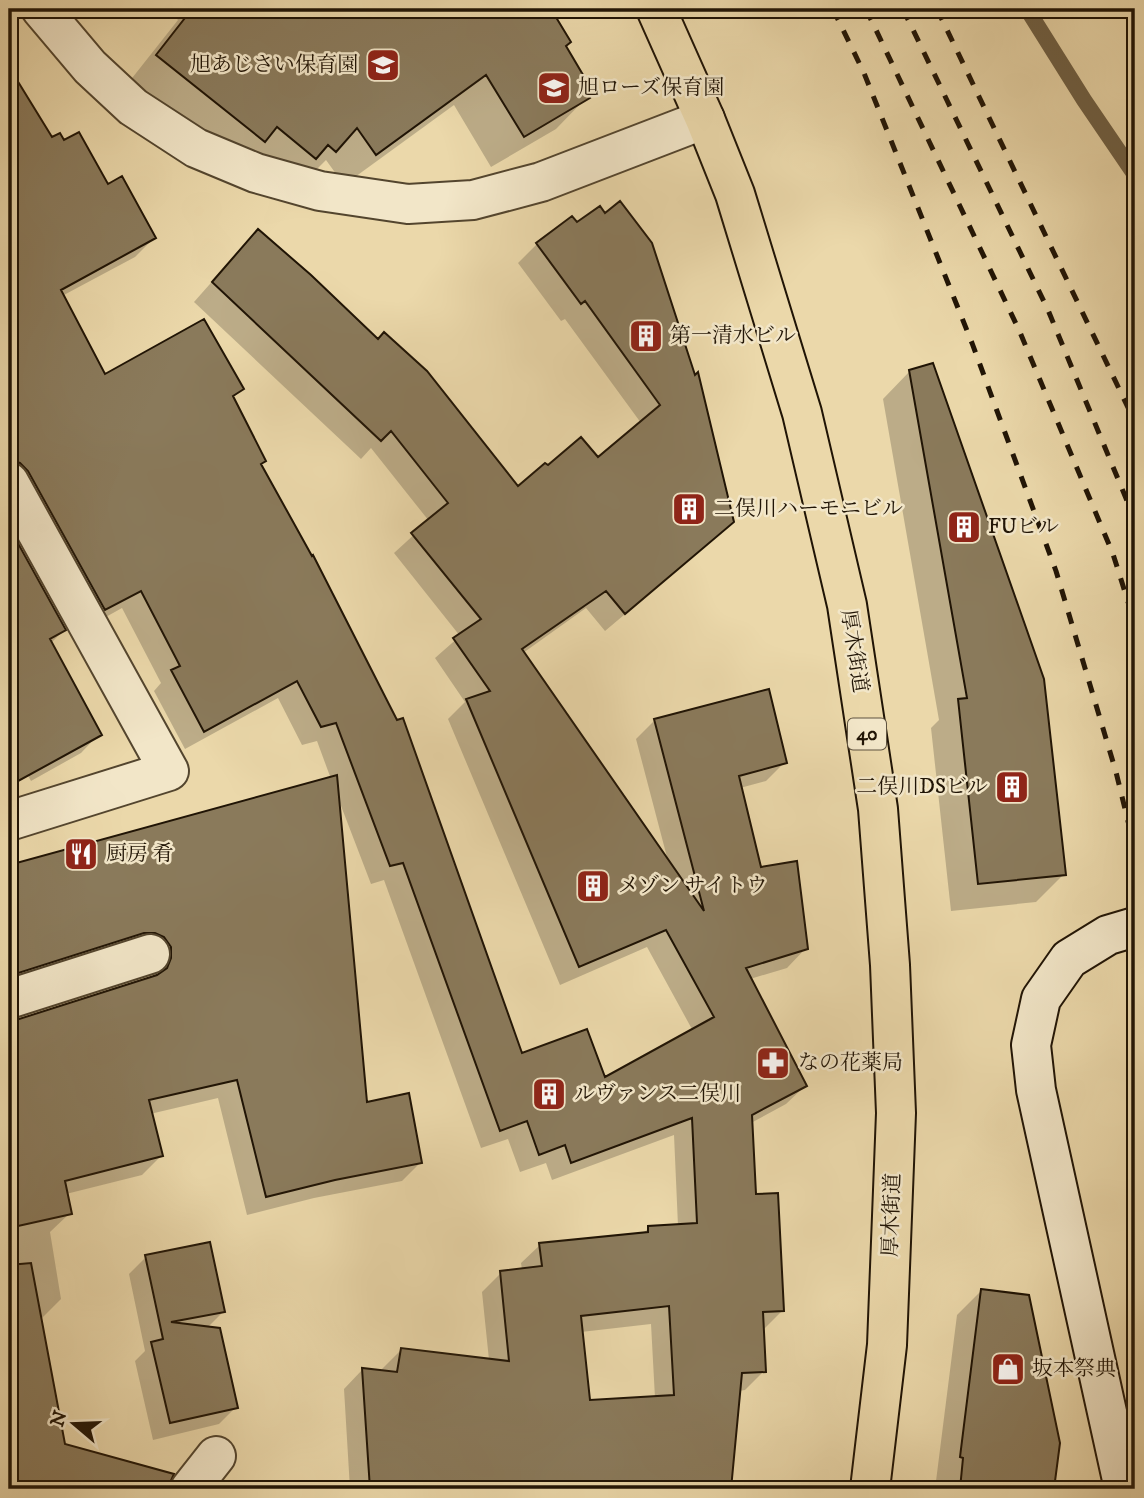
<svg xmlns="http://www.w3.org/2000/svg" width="1144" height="1498" font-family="'IM FELL DW Pica','Noto Serif JP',serif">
	<rect width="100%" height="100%" fill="#ebd8aa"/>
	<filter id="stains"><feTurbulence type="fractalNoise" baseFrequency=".00286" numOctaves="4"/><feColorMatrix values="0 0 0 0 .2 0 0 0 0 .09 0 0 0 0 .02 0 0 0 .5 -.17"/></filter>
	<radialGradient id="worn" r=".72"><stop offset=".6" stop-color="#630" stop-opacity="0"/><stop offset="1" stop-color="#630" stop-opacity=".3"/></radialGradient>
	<path fill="#0003" fill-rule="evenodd" d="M168,9h381l20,32 -5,5 23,51 -31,32 -65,38 -37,-62 -110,80 -18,-25 -23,23 -19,6 -159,-102 53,-67z
		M9,70l43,70 55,46 47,52 -19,19 -73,39 43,81 137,12 -10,10 28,66 261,591 83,23 89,-48 -46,-84 -87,38 -112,-266 17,-17 -30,-44 25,-22 -66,-83 35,-32 -58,-73 -10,11 -167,-157 46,-52 18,-19 259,257 31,-20 50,-8 43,-37 -76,-104 -4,2 -43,-58 19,-19 35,-26 160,303 -19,19 -108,91 -19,-23 -63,45 145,208 -32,-122 19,-19 130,42 -19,19 -26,7 20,81 46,79 -19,20 -37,11 55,107 -19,18 -35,19 4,73 28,114 -19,19v42l-19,19 -6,1 -10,96 23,2h-402l-6,-100 18,-19 20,2v-3l19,-19 88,10 -7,-68 19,-19 21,-3 -1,-7 19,-18 102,-11 7,-6 29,-2 -4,-91 -122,45 -6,-17 -26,9 -12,-33 -27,9 -97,-268 -13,4 -33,-86 27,306 56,58 -19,19 -88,17 -67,17 -29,-117 -68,16 11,42 -19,19 -76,19 4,19 -20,19 11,67 -19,19h-2l10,143 109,28h-150v-467h7l137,-44v-11l-144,21v-121l322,-88 -14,-38 -15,4 -24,-47 -93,51 -31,-58 7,-8 -39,-75 -36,20 -77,-139zM651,1324l4,74 -66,4 -8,-70z
		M910,371l154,503 -28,28 -85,9 -20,-183 8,-8 -56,-321z
		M9,530l55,100 -14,14 49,90 -18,19 -50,28 -14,-25 -8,5z
		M146,1257l77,55 -16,16 29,79 -17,17 -66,16 -18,-79 10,-10 -16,-77z
		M981,1291l77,152 -6,46h-113l1,-7 -4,-1 21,-166z"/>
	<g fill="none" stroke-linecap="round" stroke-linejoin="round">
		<path stroke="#706146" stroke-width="16" d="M1027,9l57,91 51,75"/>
	</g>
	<path fill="#8a7a5b" stroke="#201405" stroke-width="2" fill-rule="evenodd" d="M192,9h359l20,33 -5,4 23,39 -5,3 6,10 -66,39 -38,-62 -110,80 -19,-27 -21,24 -8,-7 -12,14 -39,-32 -12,15 -109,-87z
		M9,67l43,70 8,-4 4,7 15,-8 29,52 14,-8 34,62 -95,52 44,84 99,-55 40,70 -11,7 33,65 -5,3 51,92 1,-1 84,165 6,-2 119,335 65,-24 18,48 109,-60 -48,-87 -87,37 -113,-268 24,-8 -37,-53 28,-19 -70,-86 37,-30 -57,-72 -10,10 -169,-159 46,-53 53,46 67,64 6,-7 43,39 91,115 27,-23 3,2 33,-28 17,20 62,-52 -75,-104 -4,3 -45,-61 36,-27 5,6 23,-16 5,7 15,-12 32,42 43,132 3,-3 36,150 -109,92 -19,-23 -84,58 182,262 -50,-192 115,-30 18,74 -48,13 22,91 36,-6 11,88 -62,19 61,118 -55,29 4,79 22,-1 6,118 -21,1 3,60 -24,1 -11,116h-361l-8,-121 35,4 4,-24 108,13 -9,-90 42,-5 -3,-23 109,-11v-6l49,-3 -5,-105 -121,45 -6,-18 -26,10 -12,-34 -27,10 -97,-268 -13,3 -54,-143 -15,4 -24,-46 -93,51 -33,-62 9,-4 -39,-75 -36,19 -77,-139 -8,-8 -11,-3zM669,1306l5,89 -84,5 -9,-84z
		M933,363l111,316 22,196 -88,9 -20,-185 9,-1 -58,-328z
		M9,527l57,103 -16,9 52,96 -93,51z
		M337,775l30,327 42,-9 13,70 -87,17 -69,17 -29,-117 -88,20 14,56 -98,25 7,33 -63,14v-208h7l141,-45 10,-7 4,-10v-11l-7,-10 -9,-4h-11l-135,43v-111z
		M210,1242l15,70 -54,10 49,6 18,80 -68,15 -19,-81 12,-3 -18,-84z
		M31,1263l34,181 109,30 -5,11v4h-160v-224z
		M981,1289l48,6 31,148 -6,46h-94l3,-31 -3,-1z"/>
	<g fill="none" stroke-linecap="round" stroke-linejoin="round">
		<g stroke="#53452e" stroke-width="42">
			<path id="street" d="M41,9l49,58 43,40 63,41 60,25 64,18 88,13 65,-4 68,-18 164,-63
				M9,482l160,289 -160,50
				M9,999l141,-45
				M190,1489l26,-33"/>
		</g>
		<g stroke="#201405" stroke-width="42">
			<path id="secondary" d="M1124,1489l-88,-399 -5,-45 10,-46 28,-40 39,-24 27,-8"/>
		</g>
		<g stroke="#201405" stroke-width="42">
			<path id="primary" d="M656,9l49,110 30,75 67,219 45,192 31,204 12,156 6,148 -9,232 -17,144"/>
		</g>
		<use href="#street" stroke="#f2e6c8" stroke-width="38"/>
		<use href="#secondary" stroke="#f2e6c8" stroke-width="38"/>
		<use href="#primary" stroke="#ebd8aa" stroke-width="38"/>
		<path stroke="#201405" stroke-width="5" stroke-dasharray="12 12" stroke-linecap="butt" d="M833,9l31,64 108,270 84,228 60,201 19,78
			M866,9l153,321 94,224 22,70
			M903,9l145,301 87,210
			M937,9l198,413"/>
	</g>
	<defs>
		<g id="school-square" transform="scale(1.75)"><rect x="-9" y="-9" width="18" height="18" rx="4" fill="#8f2418" stroke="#f2e6c8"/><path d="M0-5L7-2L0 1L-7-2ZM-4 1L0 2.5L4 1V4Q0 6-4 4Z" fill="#fff"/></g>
		<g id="building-square" transform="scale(1.75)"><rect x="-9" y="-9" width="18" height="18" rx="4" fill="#8f2418" stroke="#f2e6c8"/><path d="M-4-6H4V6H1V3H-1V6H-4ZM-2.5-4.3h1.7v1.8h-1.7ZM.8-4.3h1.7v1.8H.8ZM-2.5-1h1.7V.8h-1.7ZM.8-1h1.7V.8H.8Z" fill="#fff"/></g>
		<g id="restaurant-square" transform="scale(1.75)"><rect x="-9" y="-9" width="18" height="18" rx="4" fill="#8f2418" stroke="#f2e6c8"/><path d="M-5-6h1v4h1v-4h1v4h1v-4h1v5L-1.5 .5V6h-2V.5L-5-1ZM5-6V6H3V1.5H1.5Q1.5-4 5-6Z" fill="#fff"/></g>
		<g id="pharmacy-square" transform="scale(1.75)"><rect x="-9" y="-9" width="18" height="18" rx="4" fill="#8f2418" stroke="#f2e6c8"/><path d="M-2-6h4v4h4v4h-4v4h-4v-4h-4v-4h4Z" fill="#fff"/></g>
		<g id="shop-square" transform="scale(1.75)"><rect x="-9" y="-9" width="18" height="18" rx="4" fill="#8f2418" stroke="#f2e6c8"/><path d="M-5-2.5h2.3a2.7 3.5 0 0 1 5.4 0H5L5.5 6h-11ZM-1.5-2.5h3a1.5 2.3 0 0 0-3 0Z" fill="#fff"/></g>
	</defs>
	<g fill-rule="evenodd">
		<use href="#school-square" x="383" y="65"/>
		<use href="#school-square" x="554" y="88"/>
		<use href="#building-square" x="646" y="336"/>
		<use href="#building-square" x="689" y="509"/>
		<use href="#building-square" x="964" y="527"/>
		<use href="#building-square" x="1012" y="787"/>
		<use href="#restaurant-square" x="81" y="854"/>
		<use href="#building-square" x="593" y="886"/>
		<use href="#pharmacy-square" x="773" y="1063"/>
		<use href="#building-square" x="549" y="1094"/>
		<use href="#shop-square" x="1008" y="1369"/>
	</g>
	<g text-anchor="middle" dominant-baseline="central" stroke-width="5" stroke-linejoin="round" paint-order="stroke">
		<rect fill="#f2e6c8" stroke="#5f5340" stroke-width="2" x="848" y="718.5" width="38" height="31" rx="5"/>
		<g font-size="19" font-weight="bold" fill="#201405">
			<text x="867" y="734">40</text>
		</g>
		<g font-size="21" fill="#201405" stroke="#f2e6c8" text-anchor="start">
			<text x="358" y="65" text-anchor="end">旭あじさい保育園</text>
			<text x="578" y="88">旭ローズ保育園</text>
			<text x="670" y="336">第一清水ビル</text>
			<text x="714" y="509">二俣川ハーモニビル</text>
			<text x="988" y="527">FUビル</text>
			<text x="988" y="787" text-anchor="end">二俣川DSビル</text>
			<text x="106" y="854">厨房 肴</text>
			<text x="618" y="886">メゾン サイトウ</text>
			<text x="798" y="1063">なの花薬局</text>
			<text x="574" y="1094">ルヴァンス二俣川</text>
			<text x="1032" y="1369">坂本祭典</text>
		</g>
		<g font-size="21" fill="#201405" stroke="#f2e6c8">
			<text transform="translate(854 651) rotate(81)">厚木街道</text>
			<text transform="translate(892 1215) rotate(-88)">厚木街道</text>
		</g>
	</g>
	<rect width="1144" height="1498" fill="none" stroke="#ebd8aa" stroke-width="35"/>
	<rect x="10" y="10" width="1123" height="1477" fill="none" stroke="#201405" stroke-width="3.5"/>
	<rect x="18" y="18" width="1109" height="1463" fill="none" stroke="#201405" stroke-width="2"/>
	<g transform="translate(74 1424) rotate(289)" stroke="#f2e6c8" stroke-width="5" paint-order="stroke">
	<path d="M0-5L12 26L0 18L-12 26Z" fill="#201405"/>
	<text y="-10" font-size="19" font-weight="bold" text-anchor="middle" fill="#201405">N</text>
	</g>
	<rect width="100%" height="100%" filter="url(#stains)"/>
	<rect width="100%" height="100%" fill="url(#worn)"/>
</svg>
